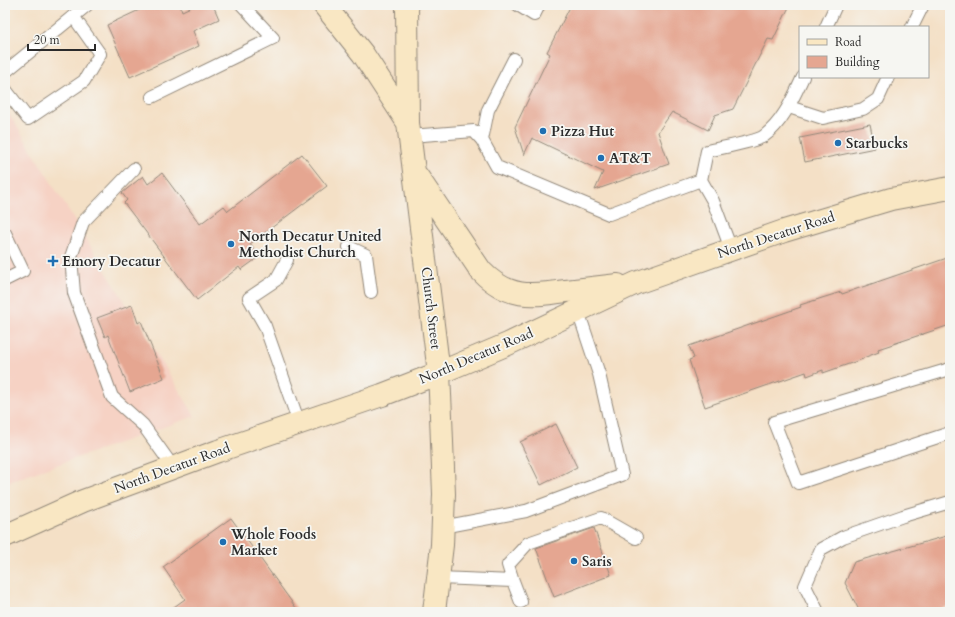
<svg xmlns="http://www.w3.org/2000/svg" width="955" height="617" font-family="Cardo,serif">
	<rect width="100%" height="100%" fill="#f6f6f2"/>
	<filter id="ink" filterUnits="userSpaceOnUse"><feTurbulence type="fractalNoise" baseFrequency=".025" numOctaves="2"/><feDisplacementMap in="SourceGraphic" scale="8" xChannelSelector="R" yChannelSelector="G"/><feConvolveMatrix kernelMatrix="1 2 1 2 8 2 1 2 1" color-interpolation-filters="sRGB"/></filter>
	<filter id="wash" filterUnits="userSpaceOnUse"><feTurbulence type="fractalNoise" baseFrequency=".012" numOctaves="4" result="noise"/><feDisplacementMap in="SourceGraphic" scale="16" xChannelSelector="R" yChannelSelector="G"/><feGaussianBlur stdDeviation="0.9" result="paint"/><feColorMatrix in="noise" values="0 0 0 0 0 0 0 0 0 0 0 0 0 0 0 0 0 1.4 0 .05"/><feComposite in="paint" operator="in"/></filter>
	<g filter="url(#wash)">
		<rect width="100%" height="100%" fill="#f4e0c6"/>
		<path fill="#f6d2c4" d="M5,107l190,309 -181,64 -9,5z"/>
		<g id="blocks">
			<path fill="#e5a691" d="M150,5h30l2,6 13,-6h18l6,14 -26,12 6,15 -69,31 -23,-52z
				M571,5h219l-17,35 -5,-1 -35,70 -18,6 -7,15 -36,-18 -14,20 11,32 -74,26 8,-18 -71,-34 -8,17 -9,-28 35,-73 -3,-2z
				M870,124l5,24 -70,14 -5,-24z
				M302,154l25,32 -77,58 9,13 -18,13 -2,-3 -42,33 -73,-97 3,-3 -5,-7 21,-17 5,8 14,-11 38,51 24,-18 4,5z
				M950,257v68l-72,24 1,3 -16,6v1l-40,14v-3l-16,6 -1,-4 -101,35 -16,-47 5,-2 -5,-12 112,-39 -1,-2 41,-13 1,2z
				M132,305l6,18 3,-2 23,57 -34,14 -22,-57 -3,2 -8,-19z
				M556,424l21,43 -36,18 -21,-43z
				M231,518l68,94h-132l18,-13 -22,-32z
				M594,528l17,47 -57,22 -18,-49z
				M950,535v71l-20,6h-70l-15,-29 9,-21z"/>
		</g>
	</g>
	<g filter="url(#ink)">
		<use href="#blocks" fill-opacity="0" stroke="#908678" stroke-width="1"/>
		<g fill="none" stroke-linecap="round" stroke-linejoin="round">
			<g stroke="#908678" stroke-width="14">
				<path id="service" d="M518,5l16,10 5,-10
					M826,27l10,-22
					M912,27l11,-22
					M5,72l82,-67
					M5,89l23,30 56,-38 16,-27 -27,-38
					M152,97l121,-59 -31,-33
					M789,107l34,11 40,-9 15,-10 10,-22
					M410,136l64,-5 8,9 15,27 112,47 92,-34
					M482,140l6,-30 26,-51
					M134,169l-51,53 -12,35 3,36 38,104 31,28 30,42
					M5,233l18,38 -18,9
					M349,247l17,8 5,37
					M731,249l-18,-48 -12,-21 6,-29c12,-3 49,-9 57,-15 19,-14 29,-38 39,-59
					M287,260l-11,20 -27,18 16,28 34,97
					M950,369l-176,53 24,61 152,-50
					M442,527l84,-16 96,-36 -23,-101 -21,-63
					M439,578l74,3 8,21
					M513,581l-5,-16 20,-22 73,-25 35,20
					M818,612l-13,-26 16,-37 22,-12 60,-21 47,-14"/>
			</g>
			<g stroke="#908678" stroke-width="24">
				<path id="secondary" d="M324,5l39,49 45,69
					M407,5l1,118 31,250 2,43 3,78 -2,51 -8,67
					M417,176l64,95c27,28 50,25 85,20 18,-2 35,-4 52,-6
					M5,536l78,-35 135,-50 164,-56 57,-22 69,-29 128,-61 148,-52 107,-32 59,-11"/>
			</g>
			<use href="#service" stroke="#fff" stroke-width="12"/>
			<use href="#secondary" stroke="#f9e7c3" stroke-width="22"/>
		</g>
	</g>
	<g fill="#1f6fb2" stroke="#f6f6f2" stroke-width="1.5">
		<circle cx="543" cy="131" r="4"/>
		<circle cx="838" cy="143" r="4"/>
		<circle cx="601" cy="158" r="4"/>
		<circle cx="231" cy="244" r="4"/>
		<path d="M51 255h4v4h4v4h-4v4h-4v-4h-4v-4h4z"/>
		<circle cx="223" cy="542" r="4"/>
		<circle cx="574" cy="561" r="4"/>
	</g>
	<g text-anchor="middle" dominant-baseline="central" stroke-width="3.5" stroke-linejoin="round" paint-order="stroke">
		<g font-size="14" font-weight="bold" fill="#2b2b2b" stroke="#f6f6f2" text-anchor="start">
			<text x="551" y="131">Pizza Hut</text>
			<text x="846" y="143">Starbucks</text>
			<text x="609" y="158">AT&amp;T</text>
			<text x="239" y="236">North Decatur United<tspan x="239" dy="16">Methodist Church</tspan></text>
			<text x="62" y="261">Emory Decatur</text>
			<text x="231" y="534">Whole Foods<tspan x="231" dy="16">Market</tspan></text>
			<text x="582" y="561">Saris</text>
		</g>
		<g font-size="14" fill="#2b2b2b" stroke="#f6f6f2">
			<text transform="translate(776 235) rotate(-18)">North Decatur Road</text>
			<text transform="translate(431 308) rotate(83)">Church Street</text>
			<text transform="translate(476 356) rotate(-23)">North Decatur Road</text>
			<text transform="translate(172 468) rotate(-20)">North Decatur Road</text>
		</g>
	</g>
	<rect width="955" height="617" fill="none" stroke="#f6f6f2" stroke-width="20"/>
	<rect x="799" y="26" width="130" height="52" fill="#f6f6f2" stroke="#a5a5a2"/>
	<rect x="807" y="39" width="20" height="6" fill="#f9e7c3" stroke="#a5a5a2"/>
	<text x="835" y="46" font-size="12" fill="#2b2b2b">Road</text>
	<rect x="807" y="56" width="20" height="12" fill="#e5a691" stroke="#a5a5a2"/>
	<text x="835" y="66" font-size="12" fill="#2b2b2b">Building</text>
	<path d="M28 44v6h67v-6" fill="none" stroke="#2b2b2b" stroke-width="2"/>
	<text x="34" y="44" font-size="12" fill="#2b2b2b" stroke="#f6f6f2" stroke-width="3" paint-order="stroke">20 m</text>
</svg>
